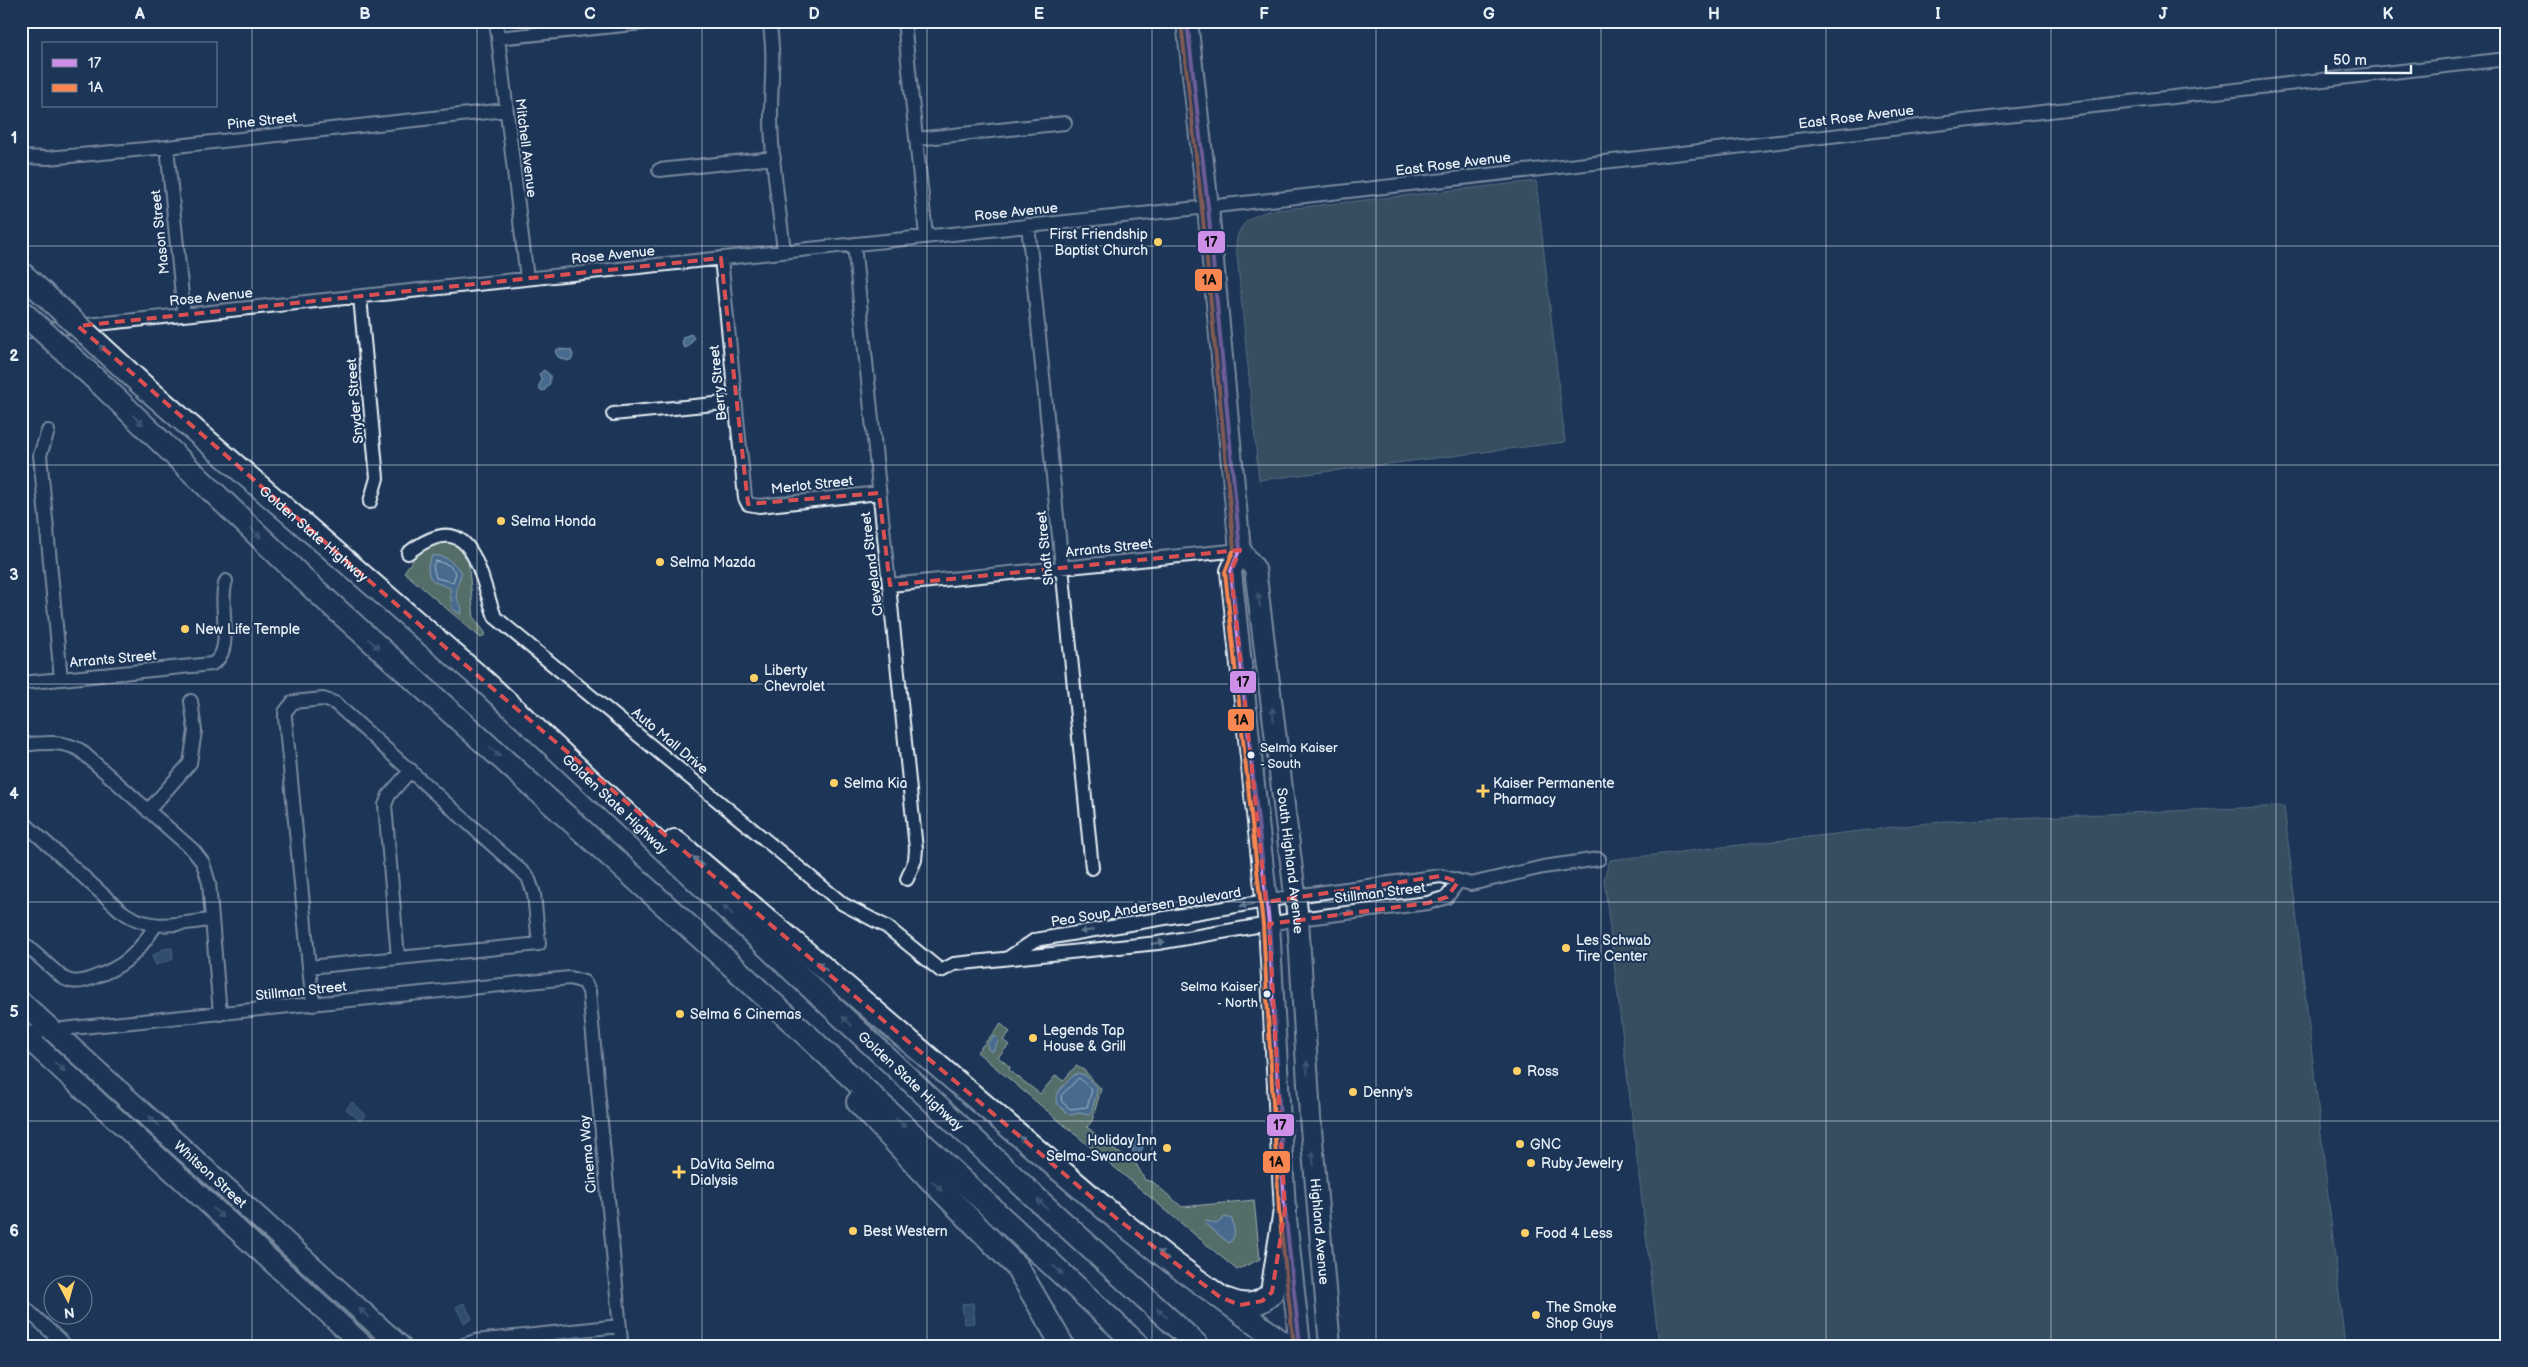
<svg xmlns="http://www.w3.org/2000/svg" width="2528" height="1367" font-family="'Balsamiq Sans',sans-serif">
	<rect width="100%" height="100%" fill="#1d3557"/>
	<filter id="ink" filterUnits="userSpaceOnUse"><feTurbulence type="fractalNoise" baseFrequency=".02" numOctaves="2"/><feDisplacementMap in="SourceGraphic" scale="10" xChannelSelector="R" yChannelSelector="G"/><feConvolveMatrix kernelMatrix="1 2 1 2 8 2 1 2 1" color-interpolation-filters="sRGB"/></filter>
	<g filter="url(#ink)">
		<path fill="#556d69" stroke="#9eafb0" d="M1536,181l29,261 -306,38 -23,-236c2,-20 14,-27 32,-33z
			M454,540l14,20 6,58 12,16 -5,4 -77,-66 22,-30z
			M2284,806l61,540h-686l-55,-468 6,-18 337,-39z
			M1001,1024l9,8 -7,8 6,5 -11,12 12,10 -1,3 31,24 16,-19 7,6 13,-15 8,4 17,19 -9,32 -5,6 30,25 17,8 11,20 8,2 29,25 72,-7 6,59 -23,11 -260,-218z"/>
		<path fill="#476b8e" stroke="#87a1b8" d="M691,334l3,4 -5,8 -4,2 -3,-4 1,-7z
			M558,349l13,1 2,5 -1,4 -4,2 -10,-4 -3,-6z
			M544,370l6,5v8l-5,7 -3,1 -4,-4 4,-7 -3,-6z
			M432,556c14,-2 21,7 30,16 -4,13 -10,24 0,35l-1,7 -9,-5 -2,-21c-14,-7 -22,-3 -22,-23z
			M172,948l1,11 -17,6 -4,-9 11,-7z
			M994,1036l5,4 -7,12 -4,-3 -1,-5z
			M1078,1073l7,2 12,13c0,5 -5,24 -8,27l-10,-2 -9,2c-15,-12 -20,-16 -5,-31 5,-5 7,-8 13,-11z
			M352,1102l14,13 -6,6 -14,-12z
			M1138,1137l5,10 -3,6 -4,2 -3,-3 -3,-11 2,-3z
			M1225,1217l7,2c2,9 5,18 -3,24l-25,-20 3,-2 9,3z
			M464,1303l8,16 -8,4 -8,-16z
			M973,1303l2,20 -11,1 -2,-20z"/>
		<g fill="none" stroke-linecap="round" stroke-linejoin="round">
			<path stroke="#a8bbce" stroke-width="1" d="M436,561l13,4 7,8 -3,9 -17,-4 -3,-12z
				M1079,1078l13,12 -5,17 -17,2 -8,-7 -1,-6z"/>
			<g stroke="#e8f1f8" stroke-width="16">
				<path id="minor" d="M496,21l31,258
					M769,21c6,31 2,61 2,92 0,46 8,93 13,138
					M904,21l22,215
					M498,38l165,-17
					M916,139l149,-16
					M167,147l17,168
					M21,157l27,1 119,-11 339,-37
					M659,170l115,-12
					M1028,225l64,643
					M854,244l62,605 -1,11 -8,19
					M721,258l24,240 3,6 11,2 120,-13
					M360,297l17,181 -7,24
					M21,332l1187,-125 1299,-148
					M613,414l122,-12
					M48,431l-8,24 21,224
					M408,553c65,-50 70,19 87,64l348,287 44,23 54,44 13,-7 204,-21 140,-24 130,-16 19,-6 11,-15
					M890,585l350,-35
					M21,683l191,-19c24,-13 5,-58 14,-83
					M21,745c21,-2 40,-5 59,5l113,100 10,13 6,20 11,131
					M148,811l42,-48 5,-32 -4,-30
					M21,820l99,90c30,23 57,13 92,10
					M21,941l41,36c10,7 19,5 30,1 34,-12 44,-23 64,-53
					M398,958l-13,-153 4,-10 22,-25
					M1008,958l27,-18 260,-44 146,-20 30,8 72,-17 56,-8
					M309,967l230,-23 -5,-50 -6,-17 -193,-174 -12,-4 -30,3 -8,10v5l24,250 4,38
					M21,1035l31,-5 518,-52 14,4 5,9 32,349 -59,6
					M21,1304l45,42
					M461,1346l14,-5 145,-15"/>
			</g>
			<g stroke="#e8f1f8" stroke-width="24">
				<g id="primary">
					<path d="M1187,21l21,186 32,343 -9,21 38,353 16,286 15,136"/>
					<path id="s1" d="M1240,550l15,19 43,350 12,198 20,229"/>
					<path id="s2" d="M21,1002l379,344"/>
					<path d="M21,1032l343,314"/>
				</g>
			</g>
			<g stroke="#e8f1f8" stroke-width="26">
				<g id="motorway">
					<path id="s3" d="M140,383l345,299 552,517 161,147"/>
					<path d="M103,386l211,203 423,381 402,376"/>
					<path d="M675,841l441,377 56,44 115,84"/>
					<path d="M858,1102l69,74 90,91 46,79"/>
					<path d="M1227,1300c17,7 32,7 45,-8l13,-82"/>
				</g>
			</g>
			<use href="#minor" stroke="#1d3557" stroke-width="12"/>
			<use href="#primary" stroke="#1d3557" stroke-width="20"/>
			<use href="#motorway" stroke="#1d3557" stroke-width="22"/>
			<g stroke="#e8f1f8" stroke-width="26" stroke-linecap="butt">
				<path id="motorway-bridge" d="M21,273l119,110
					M21,311l82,75"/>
			</g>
			<use href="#motorway-bridge" stroke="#1d3557" stroke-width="22"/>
			<g stroke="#1d3557" stroke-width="8">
				<path id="bus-1" d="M1187,21l21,186 32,343 -9,21 38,353 16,286 15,136"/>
			</g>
			<g stroke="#1d3557" stroke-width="8">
				<path id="bus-2" d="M1181,22l21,186 32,341 -9,23 38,353 16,285 15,136"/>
			</g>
			<use href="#bus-1" stroke="#ce8fe9" stroke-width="4"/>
			<use href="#bus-2" stroke="#f88751" stroke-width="4"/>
		</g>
		<defs><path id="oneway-solid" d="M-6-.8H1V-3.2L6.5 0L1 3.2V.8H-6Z" transform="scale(1.25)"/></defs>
		<g fill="#64778f">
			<use href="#oneway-solid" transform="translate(104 350) rotate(-137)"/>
			<use href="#oneway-solid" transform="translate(138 420) rotate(44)"/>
			<use href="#oneway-solid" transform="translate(256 533) rotate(44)"/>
			<use href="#oneway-solid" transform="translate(1259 600) rotate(-97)"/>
			<use href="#oneway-solid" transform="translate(374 644) rotate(42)"/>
			<use href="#oneway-solid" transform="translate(1273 714) rotate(-97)"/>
			<use href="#oneway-solid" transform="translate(495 752) rotate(42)"/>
			<use href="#oneway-solid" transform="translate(698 861) rotate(-140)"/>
			<use href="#oneway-solid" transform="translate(1247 905) rotate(170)"/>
			<use href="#oneway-solid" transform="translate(728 910) rotate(-137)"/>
			<use href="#oneway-solid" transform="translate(1346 913) rotate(-7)"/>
			<use href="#oneway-solid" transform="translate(1087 931) rotate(171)"/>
			<use href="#oneway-solid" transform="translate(1158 943) rotate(-8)"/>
			<use href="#oneway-solid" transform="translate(822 966) rotate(-139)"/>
			<use href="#oneway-solid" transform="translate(847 1021) rotate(-137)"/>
			<use href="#oneway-solid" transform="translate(60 1067) rotate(42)"/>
			<use href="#oneway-solid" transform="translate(1307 1068) rotate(-94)"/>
			<use href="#oneway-solid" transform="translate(154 1121) rotate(-138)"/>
			<use href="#oneway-solid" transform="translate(901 1123) rotate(43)"/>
			<use href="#oneway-solid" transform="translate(1024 1141) rotate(-139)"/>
			<use href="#oneway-solid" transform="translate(1313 1158) rotate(-95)"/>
			<use href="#oneway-solid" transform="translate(937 1186) rotate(45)"/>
			<use href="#oneway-solid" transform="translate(1042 1204) rotate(-138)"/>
			<use href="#oneway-solid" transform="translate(218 1213) rotate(43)"/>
			<use href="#oneway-solid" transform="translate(1163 1255) rotate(-142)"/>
			<use href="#oneway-solid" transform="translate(1058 1270) rotate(43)"/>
			<use href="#oneway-solid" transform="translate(364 1313) rotate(-138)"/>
			<use href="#oneway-solid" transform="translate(1162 1313) rotate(-138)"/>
		</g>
	</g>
	<path d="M0 0H2528V1367H0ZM721,258l27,246 131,-11 11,92 350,-35 -9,21 35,331 175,-26 17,6 -11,15 -19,6 -159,21 16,286 -13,82 -10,9 -22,4 -20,-8 -104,-79 -631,-536 -407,-356z" fill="#1d3557" fill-opacity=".55" fill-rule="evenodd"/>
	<path fill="none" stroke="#da5052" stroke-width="4" stroke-dasharray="10 6" stroke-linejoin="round" d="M721,258l27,246 131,-11 11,92 350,-35 -9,21 35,331 175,-26 17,6 -11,15 -19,6 -159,21 16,286 -13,82 -10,9 -22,4 -20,-8 -104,-79 -631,-536 -407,-356z"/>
	<path fill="none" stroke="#e8f1f8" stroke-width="1" stroke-opacity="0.55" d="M252,21v1325M477,21v1325M702,21v1325M927,21v1325M1152,21v1325M1376,21v1325M1601,21v1325M1826,21v1325M2051,21v1325M2276,21v1325M21,246h2486M21,465h2486M21,684h2486M21,902h2486M21,1121h2486"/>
	<g fill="#ffd166" stroke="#1d3557" stroke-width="2">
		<circle cx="1158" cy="242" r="5"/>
		<circle cx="501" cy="521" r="5"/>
		<circle cx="660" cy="562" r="5"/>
		<circle cx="185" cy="629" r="5"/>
		<circle cx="754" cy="678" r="5"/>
		<circle cx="834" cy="783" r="5"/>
		<path d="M1480.5 783.5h5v5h5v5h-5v5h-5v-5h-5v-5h5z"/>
		<circle cx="1566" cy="948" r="5"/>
		<circle cx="680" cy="1014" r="5"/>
		<circle cx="1033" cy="1038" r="5"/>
		<circle cx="1517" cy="1071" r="5"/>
		<circle cx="1353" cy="1092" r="5"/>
		<circle cx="1520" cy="1144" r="5"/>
		<circle cx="1167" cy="1148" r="5"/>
		<circle cx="1531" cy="1163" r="5"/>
		<path d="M676.5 1164.5h5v5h5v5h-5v5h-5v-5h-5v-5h5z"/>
		<circle cx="853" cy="1231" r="5"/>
		<circle cx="1525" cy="1233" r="5"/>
		<circle cx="1536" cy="1315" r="5"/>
	</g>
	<g fill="#e8f1f8" stroke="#1d3557" stroke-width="2">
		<circle cx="1251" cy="755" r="4.5"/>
		<circle cx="1267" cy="994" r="4.5"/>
	</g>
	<g text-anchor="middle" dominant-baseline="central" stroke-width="4" stroke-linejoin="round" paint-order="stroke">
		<g font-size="13" fill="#e8f1f8" stroke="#1d3557" text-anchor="start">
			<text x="1260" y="748">Selma Kaiser<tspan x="1260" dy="16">- South</tspan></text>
			<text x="1258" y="987" text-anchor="end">Selma Kaiser<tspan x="1258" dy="16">- North</tspan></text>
		</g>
		<g font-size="14" fill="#e8f1f8" stroke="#1d3557">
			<text transform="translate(1856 117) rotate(-7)">East Rose Avenue</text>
			<text transform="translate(262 121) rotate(-6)">Pine Street</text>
			<text transform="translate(526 148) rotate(83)">Mitchell Avenue</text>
			<text transform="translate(1453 164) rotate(-7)">East Rose Avenue</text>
			<text transform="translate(1016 212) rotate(-6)">Rose Avenue</text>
			<text transform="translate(160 232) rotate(-96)">Mason Street</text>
			<text transform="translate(613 255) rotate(-6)">Rose Avenue</text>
			<text transform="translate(211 297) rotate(-6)">Rose Avenue</text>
			<text transform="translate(718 383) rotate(-96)">Berry Street</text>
			<text transform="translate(355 401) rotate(-95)">Snyder Street</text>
			<text transform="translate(812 485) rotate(-6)">Merlot Street</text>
			<text stroke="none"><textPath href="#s3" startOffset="230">Golden State Highway</textPath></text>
			<text transform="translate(1045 548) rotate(-96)">Shaft Street</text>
			<text transform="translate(1109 548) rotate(-6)">Arrants Street</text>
			<text transform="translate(872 564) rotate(-97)">Cleveland Street</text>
			<text transform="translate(113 659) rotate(-5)">Arrants Street</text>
			<text transform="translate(670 741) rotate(40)">Auto Mall Drive</text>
			<text stroke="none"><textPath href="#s3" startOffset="635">Golden State Highway</textPath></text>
			<text stroke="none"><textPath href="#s1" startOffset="318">South Highland Avenue</textPath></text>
			<text transform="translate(1380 893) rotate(-7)">Stillman Street</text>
			<text transform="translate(1146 907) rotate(-9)">Pea Soup Andersen Boulevard</text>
			<text transform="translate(301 991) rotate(-6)">Stillman Street</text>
			<text stroke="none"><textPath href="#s3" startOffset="1040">Golden State Highway</textPath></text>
			<text transform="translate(588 1154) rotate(-95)">Cinema Way</text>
			<text stroke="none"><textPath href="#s2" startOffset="256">Whitson Street</textPath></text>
			<text stroke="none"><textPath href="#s1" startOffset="690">Highland Avenue</textPath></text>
		</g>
		<g font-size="14" fill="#e8f1f8" stroke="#1d3557" text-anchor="start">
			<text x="1148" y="234" text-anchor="end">First Friendship<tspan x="1148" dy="16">Baptist Church</tspan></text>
			<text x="511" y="521">Selma Honda</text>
			<text x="670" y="562">Selma Mazda</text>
			<text x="195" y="629">New Life Temple</text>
			<text x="764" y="670">Liberty<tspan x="764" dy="16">Chevrolet</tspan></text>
			<text x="844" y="783">Selma Kia</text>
			<text x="1493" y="783">Kaiser Permanente<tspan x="1493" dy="16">Pharmacy</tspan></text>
			<text x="1576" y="940">Les Schwab<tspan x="1576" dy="16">Tire Center</tspan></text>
			<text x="690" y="1014">Selma 6 Cinemas</text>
			<text x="1043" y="1030">Legends Tap<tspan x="1043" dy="16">House &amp; Grill</tspan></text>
			<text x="1527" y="1071">Ross</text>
			<text x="1363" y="1092">Denny's</text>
			<text x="1157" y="1140" text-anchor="end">Holiday Inn<tspan x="1157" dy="16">Selma-Swancourt</tspan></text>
			<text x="1530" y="1144">GNC</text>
			<text x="1541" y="1163">Ruby Jewelry</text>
			<text x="690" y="1164">DaVita Selma<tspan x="690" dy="16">Dialysis</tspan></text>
			<text x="863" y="1231">Best Western</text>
			<text x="1535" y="1233">Food 4 Less</text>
			<text x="1546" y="1307">The Smoke<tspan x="1546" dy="16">Shop Guys</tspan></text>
		</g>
	</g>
	<g stroke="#1d3557" stroke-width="2">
		<rect x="1197" y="230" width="29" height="24" rx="5" fill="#ce8fe9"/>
		<rect x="1194" y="268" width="29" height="24" rx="5" fill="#f88751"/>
		<rect x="1229" y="670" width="28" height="24" rx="5" fill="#ce8fe9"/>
		<rect x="1227" y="708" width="28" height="24" rx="5" fill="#f88751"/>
		<rect x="1266" y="1113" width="29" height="24" rx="5" fill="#ce8fe9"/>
		<rect x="1262" y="1150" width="29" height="24" rx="5" fill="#f88751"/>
	</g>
	<g font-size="14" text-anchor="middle" font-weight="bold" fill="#111">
		<text x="1211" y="247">17</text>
		<text x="1209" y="285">1A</text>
		<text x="1243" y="687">17</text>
		<text x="1241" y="725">1A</text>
		<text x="1280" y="1130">17</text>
		<text x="1276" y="1167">1A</text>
	</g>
	<rect width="2528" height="1367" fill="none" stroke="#1d3557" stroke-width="55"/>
	<rect x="42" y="42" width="175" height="65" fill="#1d3557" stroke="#6e8097"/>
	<rect x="52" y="59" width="25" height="8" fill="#ce8fe9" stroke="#6e8097"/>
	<text x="88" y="68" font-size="15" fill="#e8f1f8">17</text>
	<rect x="52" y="84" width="25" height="8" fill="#f88751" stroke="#6e8097"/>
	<text x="88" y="92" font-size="15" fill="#e8f1f8">1A</text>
	<g transform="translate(68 1300) rotate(174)"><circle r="24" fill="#1d3557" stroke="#6e8097"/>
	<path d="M0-4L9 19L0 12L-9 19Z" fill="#ffd166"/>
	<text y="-8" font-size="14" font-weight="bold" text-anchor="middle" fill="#e8f1f8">N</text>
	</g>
	<path d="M2326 65v8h85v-8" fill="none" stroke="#e8f1f8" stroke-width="2.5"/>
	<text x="2333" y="65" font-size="15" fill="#e8f1f8" stroke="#1d3557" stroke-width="4" paint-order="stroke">50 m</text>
	<rect x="28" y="28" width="2472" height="1312" fill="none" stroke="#e8f1f8" stroke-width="2"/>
	<g font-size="16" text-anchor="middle" font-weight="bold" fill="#e8f1f8">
		<text x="140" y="19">A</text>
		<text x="365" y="19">B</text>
		<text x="590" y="19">C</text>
		<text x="814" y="19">D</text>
		<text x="1039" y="19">E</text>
		<text x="1264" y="19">F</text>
		<text x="1489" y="19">G</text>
		<text x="1714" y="19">H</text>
		<text x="1938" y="19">I</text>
		<text x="2163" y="19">J</text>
		<text x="2388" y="19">K</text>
		<text x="14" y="143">1</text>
		<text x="14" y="361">2</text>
		<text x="14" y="580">3</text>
		<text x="14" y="799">4</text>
		<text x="14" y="1017">5</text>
		<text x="14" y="1236">6</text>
	</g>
</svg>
